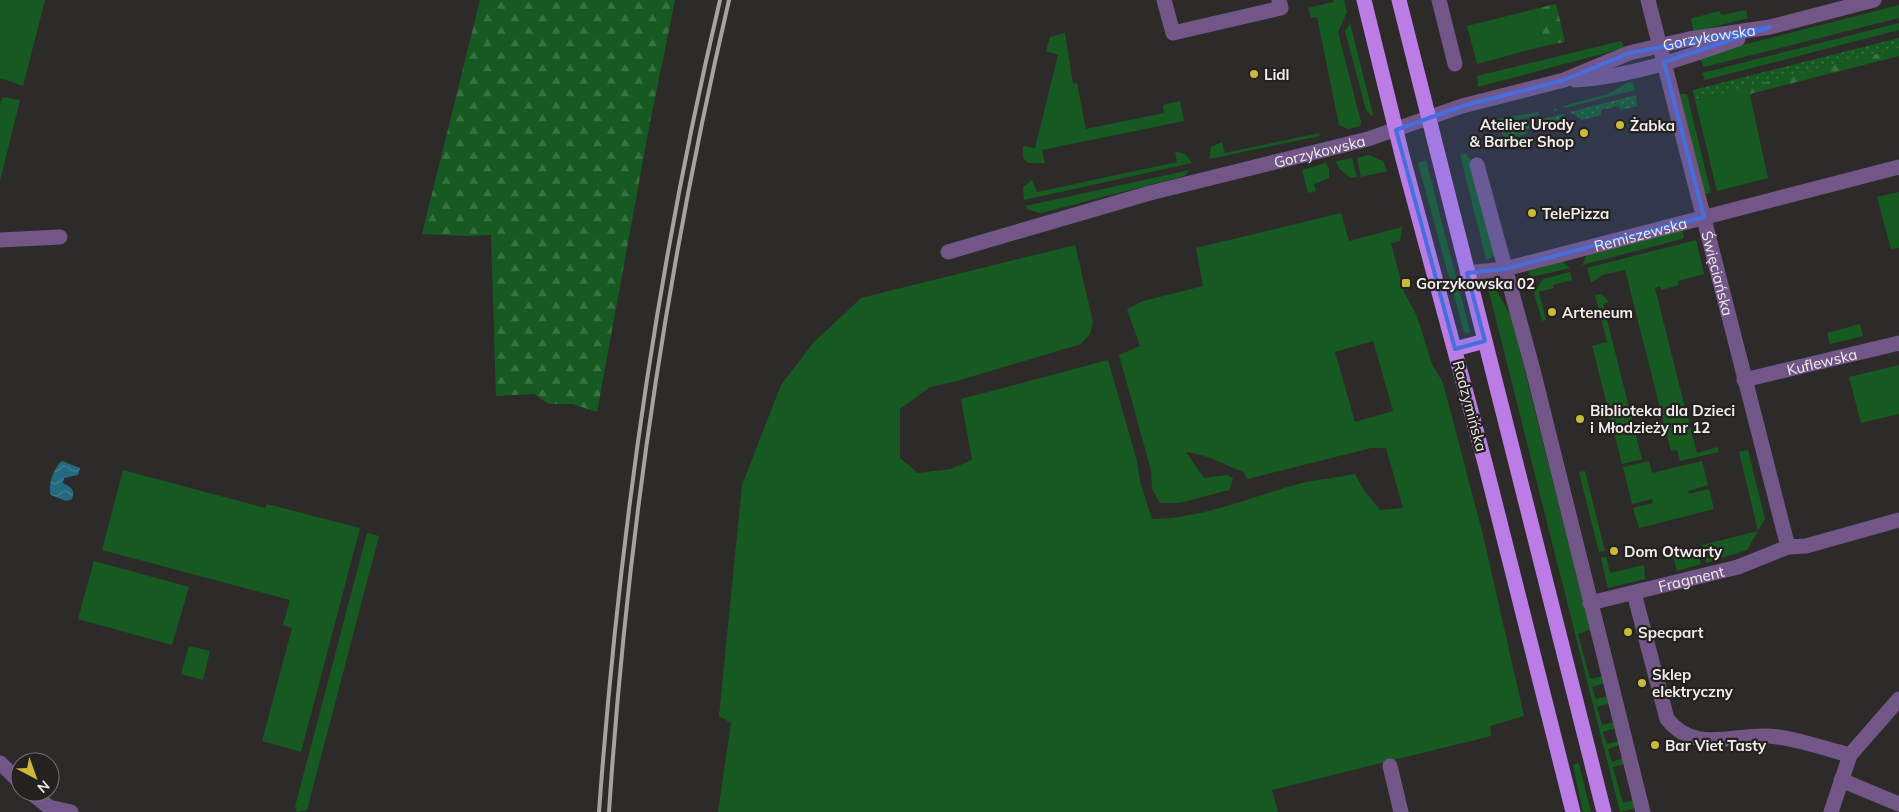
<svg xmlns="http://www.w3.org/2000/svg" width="1899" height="812" font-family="Mulish,sans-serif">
	<defs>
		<pattern id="forest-firs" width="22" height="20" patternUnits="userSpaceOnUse" patternTransform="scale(1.25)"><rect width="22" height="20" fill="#165a21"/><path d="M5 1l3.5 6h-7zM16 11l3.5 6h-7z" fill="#387241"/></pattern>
		<pattern id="garden-dots" width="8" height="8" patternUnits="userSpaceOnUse" patternTransform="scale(1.25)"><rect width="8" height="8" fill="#165a21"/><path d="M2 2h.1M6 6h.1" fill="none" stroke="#387241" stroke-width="1.8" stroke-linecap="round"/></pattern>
		<pattern id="water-waves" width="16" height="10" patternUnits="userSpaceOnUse" patternTransform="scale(1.25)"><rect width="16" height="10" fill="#236a80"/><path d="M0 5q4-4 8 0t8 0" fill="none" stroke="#438092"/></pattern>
	</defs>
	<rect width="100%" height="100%" fill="#2d2b29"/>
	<path fill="#165a21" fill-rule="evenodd" d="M0,0h45l-22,86 -23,-8z
		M1333,0h11l3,12 -9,20 23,90 -1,4 -12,3 -9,-4 -22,-108 -6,1 -3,-10 25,-6z
		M1899,5v13l-195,49 -4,-8 35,-12z
		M1535,9l9,37 -67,18 -10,-38z
		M1746,10l2,8 -54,14 -3,-12 2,-2 26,-7 3,4z
		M1350,23l23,91 -1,2 -6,-6 -21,-79z
		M1899,23v7l-194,50 -3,-7z
		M1065,33l8,51 4,-1 9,46 78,-16 -1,-8 17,-4 4,20 -142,29 3,13h-17l-5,-5v-12l12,2 23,-93 -12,-4 4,-14z
		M1621,41l3,7 -146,39 -1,-11z
		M1629,82l4,1 2,7 -70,18 -2,-2 45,-12z
		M1748,86l20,92 -51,13 -22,-91z
		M1680,94h7l24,99 -6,1z
		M3,97l17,3 -20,81v-77z
		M1554,108l4,2 -59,15 -1,-6 40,-7 1,3 15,-4z
		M1319,133l1,3 -111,23 2,-12 11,-5 3,11z
		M1175,151l10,3 7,9 -168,37 -1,-13 9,-7 5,12 140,-30z
		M1466,153l5,8 24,93 -6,5h-3l-26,-104z
		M1369,155l14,6 4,10 -26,6 -4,-19z
		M1352,158l5,19 -7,1 -11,-10 -3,-7z
		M1426,161l44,170 -1,3 -5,-2 -46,-169z
		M1326,163l3,6v9l-15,6 2,7 -8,2 -6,-23z
		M1190,170l-6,6 -143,37 -12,-3 -4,-4z
		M1899,192v56l-8,1 -14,-52z
		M1341,213l8,28 53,-14 -2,14 -9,2 13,49 13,24 15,48 11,19 40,152 41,181 -34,10 1,10 -219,54 6,22h-560l13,-89 -12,-7 23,-231 39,-100 32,-42 48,-45 214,-53 18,77 -3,12 -9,10 -124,37 -27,6 -30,22v49l18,15 33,-4 21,-9 -11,-61 147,-39 29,101 3,21 12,37c48,0 99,-22 146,-35 19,-5 39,-6 57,-10l9,16 16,20 23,-2 -17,-60h-15l-124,31 -3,-7c-21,-7 -36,-18 -58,-20l18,26 24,-3 5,4 -4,11 -50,13h-19l-8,-14 -1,-19 -32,-115 21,-9 -13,-37 16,-8 60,-15 -7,-38zM1373,341l20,70 -38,11 -20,-70z
		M1682,229l2,8 -2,2 -100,26 5,-11z
		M1696,240l8,34 -26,7 1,4 -18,5 -1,-4 -5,2 30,120 -2,1 1,5 3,-1 10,40 21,-6 1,5 -39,9 -3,-11 -6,1 -46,-181 -23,5 -9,7h-2l-4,-14z
		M1562,261l8,7 -38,9 -2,-1 -2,-7z
		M1570,272l2,8 -19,5 1,3 -15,4 7,28 -4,1 -8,-28 9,-14z
		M1491,286l4,2 16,28 79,314 -12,4 12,45 13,-3 1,7 -12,4 4,12 12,-3 2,7 -13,4 5,18 13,-3 1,6 -13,4 4,12 13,-3v4l-12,4 4,13 12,-4v6l-11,3 10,36 11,-3 2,8 -16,4 -132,-524z
		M1602,294l7,8 -6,2 39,155 -20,5 -30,-118 15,-4 -12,-47z
		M1860,324l3,12 -33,8 -3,-11z
		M1899,365v49l-38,9 -12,-46z
		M1748,450l17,69 -18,31 -41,13 -4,-18 56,-14 -19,-79z
		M1649,461l3,12 50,-12 6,24 -20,6 1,3 20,-5 5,20 -75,19 -6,-20 20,-5 -1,-4 -20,5 -9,-37z
		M123,470l142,38 2,-4 93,24 -59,224 -39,-11 30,-113 -9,-3 7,-25 -188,-50z
		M1585,471l20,80 -6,1 -20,-80z
		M367,533l12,3 -72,274 -11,2 1,-4 -2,-1z
		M1696,547l5,17 -24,7 -5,-18z
		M1606,556l4,17 34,-8 1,14 -37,9 -7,-30z
		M94,561l95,26 -17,58 -94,-26z
		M189,646l21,5 -7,29 -22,-6z
		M1577,763l2,1 12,48h-8l-10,-47z"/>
	<path fill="url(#forest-firs)" d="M480,0h195l-25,122 -53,290 -25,-8h-23l-15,-10 -38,2 -5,-161 -23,1 -46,-2z
		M1556,4l9,38 -21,4 -9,-37z
		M1899,48v8l-149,38 -2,-8z"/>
	<path fill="url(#garden-dots)" d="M1899,38v10l-204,52 -2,-10z
		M1636,95l1,11 -16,4 -3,-4 -17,4v5l-19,5 -12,-8z
		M1563,114l8,9 -26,6 -3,-4 -15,4 -1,5 -21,5 -5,-9z"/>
	<path fill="url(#water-waves)" d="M62,461l18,7 -2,7 -14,3 -1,5c7,4 13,6 9,16l-6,2 -15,-6c-4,-8 3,-28 11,-34z"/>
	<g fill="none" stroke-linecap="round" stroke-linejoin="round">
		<g stroke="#735688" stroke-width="15">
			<path d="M1164,0l9,33 108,-25 -2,-8"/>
			<path d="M1439,0l16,64"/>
			<path id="s1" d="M1648,0l140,547"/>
			<path d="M1575,80c55,-3 112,-23 163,-41"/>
			<path d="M1477,165l56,205 110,442"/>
			<path d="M0,240l60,-3"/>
			<path id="s2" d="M948,252l202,-59 218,-54 94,-33 102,-26 65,-27 60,-14 81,-12 104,-27"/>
			<path id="s3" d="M1467,273l38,-4 394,-102"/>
			<path id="s4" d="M1744,380l155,-37"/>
			<path d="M1634,593l33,126c29,35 63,15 101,17 25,1 57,13 82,19"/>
			<path id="s5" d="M1590,603l148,-36 50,-20 18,-1 93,-26"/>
			<path d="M0,763l20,19"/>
			<path d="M1390,766l11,46"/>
			<path d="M1841,780l58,24"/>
			<path d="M30,792l19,15 22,5"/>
			<path d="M1831,812l19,-57 49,-56"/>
		</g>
		<path stroke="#bb7de5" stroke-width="15" d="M1364,0l39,159 82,304 88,349
			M1399,0l205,812
			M1455,349l30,-8"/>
		<path stroke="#a5a3a1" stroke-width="4" d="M599,812c20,-273 58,-545 121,-812
			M609,812c18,-273 58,-545 120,-812"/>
	</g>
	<path fill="#476edc" fill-opacity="0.2" stroke="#476edc" stroke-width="4" stroke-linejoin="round" d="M1770,27l-106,35 40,155 -199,52 -38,4 18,68 -30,8 -59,-219 66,-24 102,-26 65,-27z"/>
	<g fill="#cbb939" stroke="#24211f" stroke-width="2">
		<circle cx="1254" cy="74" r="5"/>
		<circle cx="1620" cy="125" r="5"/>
		<circle cx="1584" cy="133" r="5"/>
		<circle cx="1532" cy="213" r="5"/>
		<rect x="1401" y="278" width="10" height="10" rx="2.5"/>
		<circle cx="1552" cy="312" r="5"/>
		<circle cx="1580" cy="419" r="5"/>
		<circle cx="1614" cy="551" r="5"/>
		<circle cx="1628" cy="632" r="5"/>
		<circle cx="1642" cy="683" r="5"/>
		<circle cx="1655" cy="745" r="5"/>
	</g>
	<g text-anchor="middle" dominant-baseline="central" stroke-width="4.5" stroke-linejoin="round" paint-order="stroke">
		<g font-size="15" fill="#efeeec" stroke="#24211f">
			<text stroke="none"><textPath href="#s2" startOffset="792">Gorzykowska</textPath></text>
			<text stroke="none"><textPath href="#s2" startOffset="385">Gorzykowska</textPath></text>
			<text stroke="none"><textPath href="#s3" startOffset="178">Remiszewska</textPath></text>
			<text stroke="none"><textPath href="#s1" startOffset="282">Święciańska</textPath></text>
			<text stroke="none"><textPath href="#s4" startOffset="80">Kuflewska</textPath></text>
			<text transform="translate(1470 406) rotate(75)">Radzymińska</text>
			<text stroke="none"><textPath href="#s5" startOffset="104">Fragment</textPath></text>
		</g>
		<g font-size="15" font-weight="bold" fill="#efeeec" stroke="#24211f" text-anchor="start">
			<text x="1264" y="74">Lidl</text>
			<text x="1574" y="124" text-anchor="end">Atelier Urody<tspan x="1574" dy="17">&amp; Barber Shop</tspan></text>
			<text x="1630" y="125">Żabka</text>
			<text x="1542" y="213">TelePizza</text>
			<text x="1416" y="283">Gorzykowska 02</text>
			<text x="1562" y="312">Arteneum</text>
			<text x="1590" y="410">Biblioteka dla Dzieci<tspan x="1590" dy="17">i Młodzieży nr 12</tspan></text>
			<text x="1624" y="551">Dom Otwarty</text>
			<text x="1638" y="632">Specpart</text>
			<text x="1652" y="674">Sklep<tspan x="1652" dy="17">elektryczny</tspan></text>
			<text x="1665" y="745">Bar Viet Tasty</text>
		</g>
	</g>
	<g transform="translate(35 777) rotate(139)"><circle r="24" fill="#24211f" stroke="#757371"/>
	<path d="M0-4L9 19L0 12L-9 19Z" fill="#cbb939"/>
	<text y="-8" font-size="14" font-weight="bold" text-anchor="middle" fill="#efeeec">N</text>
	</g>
</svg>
